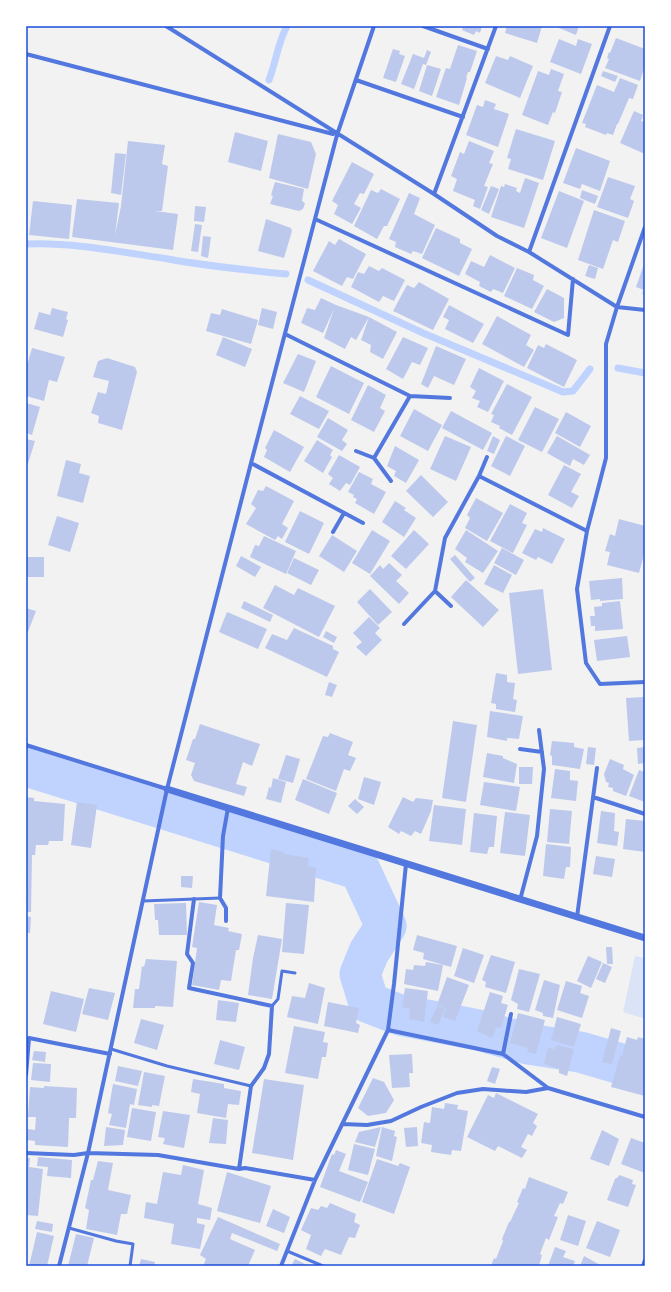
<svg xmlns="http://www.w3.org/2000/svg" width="671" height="1292" font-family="Arial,sans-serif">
	<rect width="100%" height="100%" fill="#f2f2f2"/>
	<path fill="#dbe4f7" d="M635,956l10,2v61l-22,-7z"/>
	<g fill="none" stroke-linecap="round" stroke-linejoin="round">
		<path stroke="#bfd3fe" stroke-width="7" d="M269,80c7,-18 9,-38 18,-54
			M26,244c48,-2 95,8 142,15 39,7 78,11 118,15
			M308,280l115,53 140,59 10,-1 17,-22
			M618,368l27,5"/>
		<path stroke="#bfd3fe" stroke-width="41" d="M26,766l334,104 26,56 -17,26 -9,22 9,29 31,12 78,15 50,14 52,8 48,14 17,7"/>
	</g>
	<path fill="#bdc9ec" d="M463,26h19l-2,7 -4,-2 -2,4 -12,-5z
		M507,26h35l-5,17 -32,-10z
		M560,26h19l-3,9 -17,-7z
		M616,38l29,11v16l-5,16 -35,-13 4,-9 -2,-1 2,-6 1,1z
		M559,39l17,7 2,-7 14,5 -11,30 -31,-12z
		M458,45l19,6 -7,21h-2l-2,6h1l-8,27 -23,-8 10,-29 4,1z
		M393,49l7,2 -1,3 6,2 -9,26 -13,-4z
		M427,50l4,2 -5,13 -3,-1 -9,25 -13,-5 12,-30 11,4z
		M496,56l12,4 2,-4 23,10 -13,32 -35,-15z
		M427,65l14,4 -9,27 -13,-5z
		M551,69l13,5 -6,17 4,1 -7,21 -2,-1 -5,13 -26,-10 16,-44 11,4z
		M603,71l15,5 -3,6 -14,-6z
		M620,78l18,7 -5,14 -4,-1 -11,26h-1l-4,11 -6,-2 -1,2 -21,-8 1,-3 -4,-1 15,-38 17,7z
		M485,100l11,4 -2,5 15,5 -11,33 -32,-12 11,-30 6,2z
		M634,111l9,4 -2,6 4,1v32l-25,-11z
		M516,129l39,12 -12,39 -35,-11 3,-10 -4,-1z
		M235,132l33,9 -7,30 -33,-9z
		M278,134l33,8 5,12 -8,35 -39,-11z
		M128,141l37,4 -3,19 6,2 -6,45h-7l23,3 -5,36 -101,-13 5,-38 42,4 -4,32 6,-29z
		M469,141l25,10 -5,12 4,1 -9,22 4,1 -8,22 -7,-3 2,-6 -22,-9 4,-12 -6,-3 9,-24 4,2z
		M576,148l34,13 -10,30 -18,-7 -2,5 -17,-6z
		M115,153l11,1 -5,41 -10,-2z
		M352,162l22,12 -10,20 -4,-1 -6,11 7,4 -9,16 -18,-10 4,-9 -6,-4z
		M608,177l27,9 -5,13 4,2 -6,17 -31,-11z
		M525,178l14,5 -15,45 -33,-11 10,-31 3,1 1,-3 12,4 -1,3 4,2z
		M275,182l29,7 -2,12 3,2 -2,6 -4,2 -29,-7 3,-8 -2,-1z
		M491,186l8,3 -10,25 -8,-4z
		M381,189l19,10 -13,27h-3l-7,13 -23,-13 17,-36 7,3z
		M582,190l16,6 -3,8 -15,-6z
		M559,191l25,10 -17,47 -26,-10z
		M409,193l11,5 -6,16 21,11 -13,29 -9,-3 -2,3 -16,-7 1,-5 -7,-3z
		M33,201l39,4 -3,34 -40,-4z
		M195,206l11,1 -2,15 -10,-1z
		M594,210l31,11 -7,21 -5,-2 -10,29 -25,-9z
		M266,219l25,9 1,3 -8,27 -26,-7z
		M195,224l7,1 -4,27 -7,-1z
		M436,228l24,11v4l12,6 -13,27 -37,-18z
		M203,236l8,1 -3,21 -7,-2z
		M339,239l27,15 -13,25 -6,-2 -5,9 -29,-15 16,-30 6,4z
		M490,255l25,13 -12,25 -10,-4 -2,3 -12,-6 1,-4 -15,-8 6,-13 13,6z
		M645,261v34l-3,-1 2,-4 -8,-3z
		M589,265l9,3 -3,11 -10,-3z
		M369,266l10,5 3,-3 23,12 -11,21 -11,-5 -4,6 -28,-15 7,-15 6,2z
		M517,268l17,7 -1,5 11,6 -12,23 -28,-13z
		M419,282l30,17 -16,31 -40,-19 14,-26 7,3z
		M547,289l17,9v20l-10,4 -20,-10z
		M321,298l15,7 33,12 -13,23 -5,-3 -6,12 -21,-11 10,-29 -11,24 -22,-10 6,-15 8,2z
		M449,305l35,19 -11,19 -28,-14 4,-9 -6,-3z
		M52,308l16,4 -2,7 2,1 -5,17 -29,-8 5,-17 11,3z
		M262,308l15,4 -4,17 -15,-4z
		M222,309l36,11 -7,24 -45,-13 5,-18 9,2z
		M497,316l34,19 -5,10 8,5 -10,17 -42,-23z
		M369,317l28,15 -14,27 -13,-7 1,-7 -10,-5z
		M223,337l29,12 -7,18 -29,-12z
		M403,337l25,11 -8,17 -8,-3 -9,17 -17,-10z
		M546,344l31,16 -13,27 -37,-19 11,-23 6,3z
		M436,346l30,13 -12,26 -20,-9 -6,12 -7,-4z
		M32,348l33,9 -8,25 -8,-2 -5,21 -18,-5v-27z
		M298,354l18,7 -12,31 -21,-9z
		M107,358l28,9 2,5 -15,58 -24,-7 1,-7 -8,-3 7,-21 8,2 3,-13 -16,-4 5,-16z
		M331,366l33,17 -15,31 -33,-17z
		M479,368l25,13 -16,31 -11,-5 3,-6 -8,-3 4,-7 -6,-4z
		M507,384l25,13 -20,38 -13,-7 1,-2 -9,-4 3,-7 -3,-1z
		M368,385l18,10 -6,13 5,3 -11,21 -23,-12z
		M300,396l29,15 -10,18 -29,-15z
		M26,403l14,4 -8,28 -6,-2z
		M535,407l24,12 -17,33 -24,-12z
		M414,409l28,16 -14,26 -28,-15z
		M451,411l41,22 -9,17 -41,-22z
		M566,412l25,14 -11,21 -25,-14z
		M328,418l20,12 -6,10 5,4 -5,7 -25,-14z
		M274,430l30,17 -14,25 -26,-15 3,-7 -2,-2z
		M445,436l26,11 -15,34 -26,-12z
		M493,436l7,4 -6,14 -7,-3z
		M506,436l19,10 -15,30 -19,-10z
		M557,436l33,19 -6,10 -11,-6 -3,7 -23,-13z
		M26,439l9,2 -9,29z
		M317,440l16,10 -3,5 2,2 -9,16 -19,-12z
		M395,446l24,14 -13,23 -12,-7 2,-5 -9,-5z
		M339,455l21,12 -10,18 -4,-2 -6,8 -11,-7 4,-6 -5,-4z
		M66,460l15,4 -2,9 11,3 -7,27 -26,-7z
		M564,465l17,9 -10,18 8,4 -7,12 -24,-13z
		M359,472l14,7 -2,5 15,8 -12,22 -19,-11 2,-4 -4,-2 1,-2 -6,-3z
		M421,475l27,27 -15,15 -27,-26z
		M266,486l28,15 -12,23 6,4 -6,11 -4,-3 -3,4 -29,-16 10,-16 -5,-4 7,-14 5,1z
		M476,498l27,15 -16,28 -22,-13 5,-10 -3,-3z
		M395,501l11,7 -2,2 12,8 -12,19 -22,-15z
		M510,504l17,9 -5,10 5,2 -14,28 -23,-12z
		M300,511l24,12 -15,31 -24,-12z
		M57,516l22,7 -9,29 -22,-7z
		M619,519l26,7v25l-6,22 -32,-8 3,-13 -5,-1 5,-17 5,2z
		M543,528l22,11 -13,25 -14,-7 -2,3 -14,-7 13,-24 7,3z
		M372,530l18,11 -20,33 -18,-11z
		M414,530l15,14 -23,25 -15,-13z
		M466,530l32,21 -15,22 -18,-11 2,-4 -12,-9z
		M332,535l25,16 -13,21 -25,-16z
		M264,536l32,15 -10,23 -36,-17 5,-12 4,1z
		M502,548l22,12 -8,15 -22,-12z
		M455,555l20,23 -5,4 -20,-23z
		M241,556l20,11 -6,10 -19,-11z
		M27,557h17v20h-17z
		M294,558l25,12 -8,15 -24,-12z
		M389,563l13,12 -6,6 13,12 -10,11 -29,-28 10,-11 3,4z
		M494,565l18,10 -9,18 -19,-9z
		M622,578l1,21 -23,2v-2l-9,1 -2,-19z
		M466,580l33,30 -16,17 -32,-30z
		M275,585l19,10 4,-7 37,18 -16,31 -56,-29z
		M370,589l22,23 -14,13 -21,-23z
		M543,589l9,81 -34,4 -9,-81z
		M244,601l29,14 -3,7 -29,-14z
		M620,601l3,28 -28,2v-5h-4l-1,-10h5l-1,-9 8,-1v-3z
		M26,608l10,3 -10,26z
		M227,612l40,17 -9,20 -39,-17z
		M369,617l11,11 -5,5 7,7 -16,16 -10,-9 6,-5 -9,-9z
		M294,628l39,18v3l6,3 -12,25 -62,-29 7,-14 15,6z
		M326,631l11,6 -3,6 -11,-6z
		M627,636l3,21 -33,4 -3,-21z
		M496,673l11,2v7l8,1 -2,16 4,1 -2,12 -19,-3v-5l-5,-1z
		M329,682l8,3 -5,12 -7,-2z
		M644,697l1,43 -16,1 -3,-43z
		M490,711l33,5 -4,23 -12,-1v3l-20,-4z
		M453,721l24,4 -11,77 -24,-4z
		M200,724l60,20 -8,22 -9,-4 -7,22 11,3 -3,9 -50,-15 -3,-6 4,-12 -9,-3 7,-21h2z
		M330,733l23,9 -5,13 8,3 -6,13 -6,-2 -8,22 -30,-12 17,-43 5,1z
		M552,741l22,2v4l10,2 -4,20 -28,-4v-9l-2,-1z
		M588,747l8,1 -2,17 -8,-1z
		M645,747v16l-7,1 -1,-16z
		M487,753l16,3v2l14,6 -3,19 -31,-6z
		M286,755l14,4 -7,24 -15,-4z
		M610,759l14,6 -1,4 11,6 -8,21 -13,-5v-3l-5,-1 1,-4 -3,-1 -2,-8z
		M519,767h14l-1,17h-13z
		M555,769l15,2v9l8,1 -2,20 -25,-3z
		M639,770l6,2v30l-16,-6z
		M364,777l17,5 -7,23 -16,-6z
		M273,778l13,4 -5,21 -15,-4 3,-12 2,1z
		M303,779l34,14 -8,21 -34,-14z
		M484,782l36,5 -4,24 -36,-6z
		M26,797l8,1v3l31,3 -2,37h-14l-1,4h-12l-1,10h-3l-1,57h-5z
		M403,797l10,5 3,-4 17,2 -2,11 -10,23 -6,-3 -4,5 -10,-5 -2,3 -11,-7z
		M355,799l9,8 -7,7 -9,-8z
		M77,802l20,3 -6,43 -20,-3z
		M434,805l32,4 -4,36 -33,-4z
		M550,809l22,2 -3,33 -22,-2z
		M601,811l14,2 -1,18 5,1 -2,14 -20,-3z
		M505,812l25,3 -5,41 -25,-3z
		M474,813l23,3 -3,31h-5l-2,7 -17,-2z
		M626,819l19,2v31l-22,-3z
		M546,844l25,3 -1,20h-4l-2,12 -21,-3z
		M271,849l13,3v2l25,4 -1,8 8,2 -2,34 -48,-6z
		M596,856l19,3 -3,18 -19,-3z
		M181,876h12l-1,12 -11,-1z
		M199,902l18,3 -3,20 15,3 -1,3 14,3 -3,16h-3l-5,31 -10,-1 -2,10 -27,-5 5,-37 -5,-1z
		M186,903l1,32h-28l-1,-15h-3l-1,-16z
		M286,903l23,2 -5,49 -22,-2z
		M26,916l5,1 -1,16h-4z
		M258,935l24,4 -10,60 -24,-4 5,-37z
		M417,935l40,11 -6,21 -28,-8 1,-6 -11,-3z
		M606,947h6l1,17h-6z
		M463,948l21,7 -10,28 -20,-7z
		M491,955l24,7 -9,31 -21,-6 1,-5 -4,-2z
		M588,956l14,6 -11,26 -14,-7z
		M146,959l31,2 -4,46 -18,-1v2h-22l2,-19h4l3,-23 2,1z
		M426,962l17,3 -5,26 -34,-7 2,-15 7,1 1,-5 11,1z
		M603,963l9,4 -7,16 -9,-4z
		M519,969l21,5 -11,38 -12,-3 1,-5 -7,-4z
		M447,977l22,8 -14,36 -12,-4 3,-8 -9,-4z
		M544,980l16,5 -7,33 -10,-2v-3l-8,-3z
		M566,981l16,5 -2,7 9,3 -7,22 -25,-8z
		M309,983l16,5 -7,36 -31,-7 5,-21 13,2z
		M89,988l26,5 -7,27 -26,-6z
		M405,988l23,3 -4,31 -15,-3 1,-10 -8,-2z
		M51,991l33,8 -8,33 -33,-8z
		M490,992l13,4 -2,7 7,2 -7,23 -4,-1 -5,11 -15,-7z
		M218,1000l21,3 -3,19 -20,-2z
		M328,1002l31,6 -3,15 4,2 -2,8 -34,-7z
		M437,1006l8,3 -7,16 -8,-3z
		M518,1013l27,7 -9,34 -9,-2 1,-4 -18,-5z
		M557,1017l24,7 -7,23 -23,-7z
		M141,1019l23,6 -7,25 -23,-7z
		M294,1026l31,6 -2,10 5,1 -2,14h-4l-4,22 -33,-6z
		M611,1028l10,3 -9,33 -10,-2z
		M627,1037l10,3 1,-3 7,2v57l-34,-9 9,-32 2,1z
		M220,1040l25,7 -6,23 -25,-6z
		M557,1045l17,4 -7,27 -8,-3v-4l-15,-5 4,-16 6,1z
		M34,1051l12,1 -1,10 -13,-2z
		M412,1054l1,19h-4l1,14 -18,1 -3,-33z
		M33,1063l18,1 -1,18 -19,-2z
		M118,1066l24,5 -4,15 -23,-5z
		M492,1067l8,2 -5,15 -8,-3z
		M144,1072l21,4 -6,30 -7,-1v2l-14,-2z
		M373,1078l11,4 10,18 -8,13 -18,3 -10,-8z
		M193,1079l31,5v4l17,3 -2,14 -11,-1 -2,14 -29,-5 3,-19 -9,-2z
		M264,1079l40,6 -11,75 -41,-7z
		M113,1084l24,5 -3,16 -4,-1 -4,24 -17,-3 3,-11 -4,-1z
		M44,1086l33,2 -1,30h-7l-1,29 -33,-2v-4l-8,-1 1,-11 7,1 1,-13h-8l2,-30 14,1z
		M496,1093l42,21 -5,9 4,3 -5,10 -4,-2 -7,13 6,3 -5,8 -24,-12 -3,5 -28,-14 21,-42 6,3z
		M445,1103l13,2 -1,4 11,2 -7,40 -9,-1 -1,5 -20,-3 1,-7 -11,-2 3,-21 6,1 2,-16 12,2z
		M132,1108l24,4 -5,29 -24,-4z
		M163,1111l27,4 -6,33 -21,-4 2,-6 -7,-1z
		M213,1118l15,2 -2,24 -17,-1z
		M106,1127l19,3 -2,15 -19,1z
		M381,1127l-6,20 -20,-5 4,-10z
		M382,1127l13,4 -1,5 3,1 -5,24 -16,-5z
		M417,1127l1,19 -12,1 -2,-19z
		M602,1130l17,9 -10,27 -19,-7z
		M631,1138l14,5v30l-24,-9z
		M354,1144l21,5 -7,26 -20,-5z
		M336,1150l10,4 -7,17 29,11 -8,20 -40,-15 12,-33 2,1z
		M38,1157l34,3 -1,18 -24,-2 1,-9 -11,-1z
		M26,1158h4l-1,9 14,2 -5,47 -12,-1z
		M377,1159l21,7 2,-3 10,4 -16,47 -32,-12z
		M98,1161l15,2 -5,27 23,5 -4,19h-6l-4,21 -31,-6 3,-19 -4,-2 6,-28h2z
		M183,1165l21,5 -6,34 14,4 -2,12 -13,-2v5l8,2 -5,24 -29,-5 3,-20 -30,-6 2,-16 11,2 6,-32 18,3z
		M227,1172l44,14 -11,37 -43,-12z
		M619,1175l14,5 -1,4 4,1 -8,22 -21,-7 8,-21 3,-2z
		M529,1177l39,15 -5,12 -3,-1 -6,13 4,1 -9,23 -3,-2 -6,16 2,1 -3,11h-48l3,-8 2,1 7,-18 -1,-2 7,-17h1l9,-19 -2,-1 6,-14 2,1z
		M330,1203l26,11 -2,8 6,3 -5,13 -6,-1 -8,18 -16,-6 -4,7 -15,-7 5,-14 -10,-5 10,-22 7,2 3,-4 6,2z
		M273,1209l17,8 -6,16 -18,-7z
		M568,1215l18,6 -8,25 -18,-6z
		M218,1217l62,27 -3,7 -45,-18 -2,6 25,11 -7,16h-45l3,-7 -6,-4z
		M37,1221l16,3 -1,8 -17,-3z
		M597,1221l23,9 -10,27 -24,-9z
		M37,1232l17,4 -7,30h-18z
		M76,1234l18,4 -7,28h-19z
		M555,1247l11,4 -3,6 12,4 -2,5h-25z
		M584,1256l18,10h-22z
		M141,1259l14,3 -1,4h-15z
		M295,1259l14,7h-18z"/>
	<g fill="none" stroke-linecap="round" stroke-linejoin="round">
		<path stroke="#5277de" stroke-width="3" d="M143,901l77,-3
			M272,1006l6,-7 4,-28 13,2
			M111,1049l56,17 84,20
			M69,1228l47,13 17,3 -3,22
			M287,1251l36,15"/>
		<path stroke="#5277de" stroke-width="4" d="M166,26l268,168 63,42 32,16 88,55 28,3
			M423,26l65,23
			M26,54l307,80
			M356,80l107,37
			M434,194l62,-168
			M315,219l253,116 5,-56
			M645,227l-28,80 -11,37v114l-19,73 -10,58 9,74 14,21 45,-2
			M529,252l81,-226
			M285,334l125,62 40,2
			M356,451l18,7
			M251,463l112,60
			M479,476l8,-19
			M391,481l-17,-23 36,-62
			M333,532l11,-19
			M435,591l16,15
			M404,624l31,-33 10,-53 34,-62 108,55
			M26,745l141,44
			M520,749l22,3
			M593,797l52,17
			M194,899l-7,55 6,9 -4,25 83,18 -3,48 -5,14 -13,18 -12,83
			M520,900l17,-64 7,-67 -5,-39
			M577,917l20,-149
			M226,921v-13l-6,-10 3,-62 5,-28
			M388,1030l115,24 45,34 97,29
			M503,1054l8,-40
			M26,1075l3,-37 81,16
			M342,1124l25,1 24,-4 30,-14 36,-14 26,-4 43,3 22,-4
			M26,1153l48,2 14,-2 70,2 81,14 6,-1 70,12
			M59,1266l29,-113 79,-364 84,-326 86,-328 37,-109
			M281,1266l34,-86 73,-150 6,-46 12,-120
			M643,1266l2,-6"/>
		<path stroke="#5277de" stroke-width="7" d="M167,789l478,149"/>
	</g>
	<rect width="671" height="1292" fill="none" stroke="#ffffff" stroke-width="54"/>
	<rect x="27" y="27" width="617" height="1238" fill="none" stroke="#1d4ed8" stroke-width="1.5"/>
</svg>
